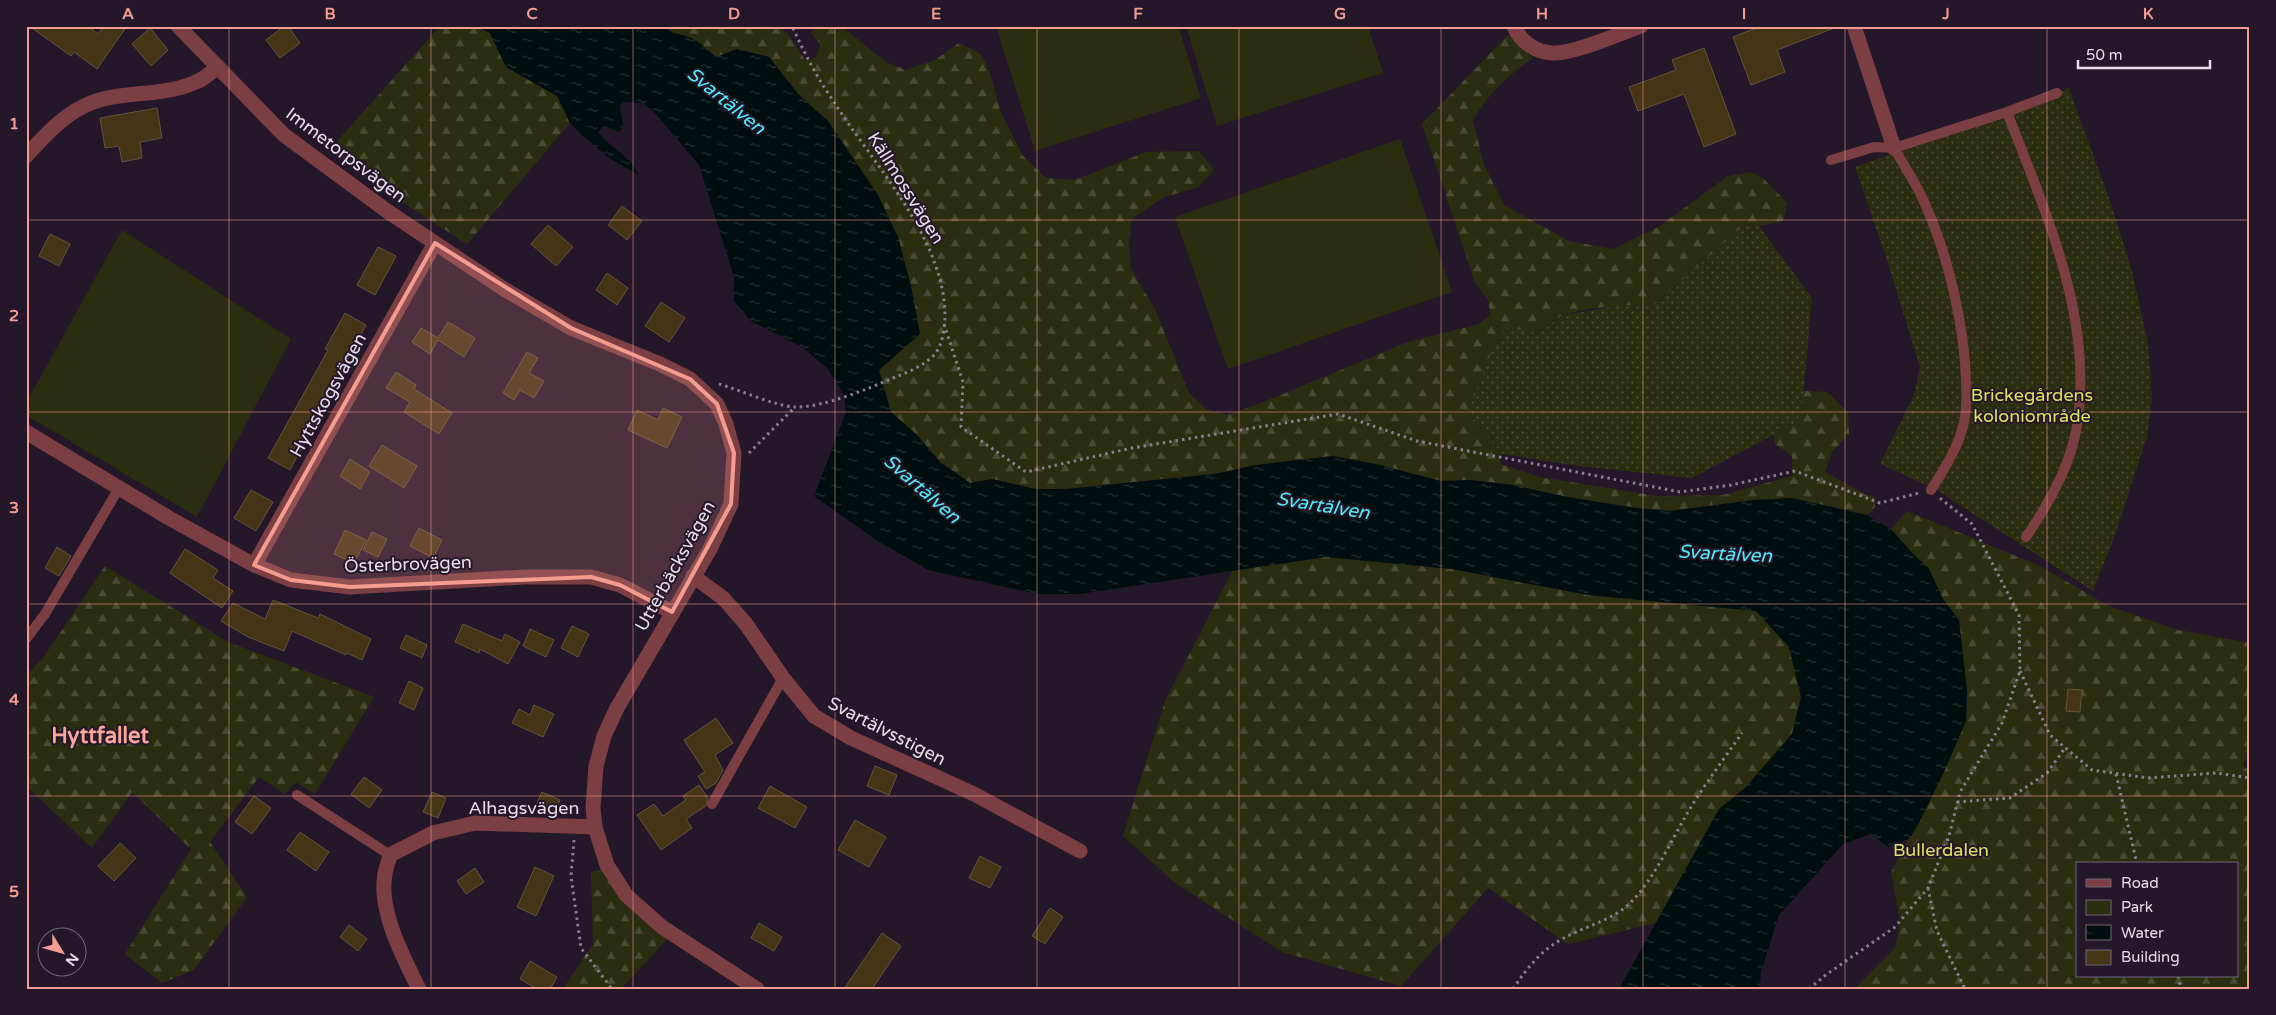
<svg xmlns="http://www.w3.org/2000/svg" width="2276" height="1015" font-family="'Varela Round',sans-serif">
	<defs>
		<pattern id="forest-firs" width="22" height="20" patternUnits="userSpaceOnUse" patternTransform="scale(1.25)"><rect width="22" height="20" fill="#2b2d10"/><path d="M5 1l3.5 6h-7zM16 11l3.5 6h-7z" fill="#4a4b33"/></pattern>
		<pattern id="garden-dots" width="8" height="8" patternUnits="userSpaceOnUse" patternTransform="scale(1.25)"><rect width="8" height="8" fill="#2b2d10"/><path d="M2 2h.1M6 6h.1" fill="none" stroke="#4a4b33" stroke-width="1.8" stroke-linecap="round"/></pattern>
		<pattern id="water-ripples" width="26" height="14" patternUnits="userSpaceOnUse" patternTransform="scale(1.25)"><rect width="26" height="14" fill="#000e0f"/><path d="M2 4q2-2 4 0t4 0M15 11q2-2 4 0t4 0" fill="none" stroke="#253132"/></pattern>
	</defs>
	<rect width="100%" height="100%" fill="#25172a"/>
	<path fill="#2b2d10" d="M996,26h182l23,72 -166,53z
		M1186,26h182l15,47 -166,53z
		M1400,139l52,153 -224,77 -53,-152z
		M122,230l169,109 -94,178 -171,-102v-12z"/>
	<path fill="url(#forest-firs)" fill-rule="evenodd" d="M440,26h36l14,7 16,34 51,29 13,27 -103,121 -98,-63 -38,-33z
		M664,26h113l9,6 20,29 10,-4 5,-12 -10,-12 3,-7h27l45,36 20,8 29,-10 24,-17 22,11 9,19 10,37 22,45 24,23 29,2 71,-28 53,-1 15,19 -16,17 -34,10 -32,22 -3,26 2,24 24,40 34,84 17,16 21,6 34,-12 147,-61 71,-18 11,-9 -2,-16 -13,-16 -53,-159 86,-89 25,23c-25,17 -45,36 -60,62l11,45 20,40 65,36 45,8 46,-23 68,-50 22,-4 14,7 23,24 -4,18 -24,5 -15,-1 -91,81c-27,-1 -65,0 -91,10 -23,8 -75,75 -94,96l34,42 -2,10 40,13 117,19 66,-1 69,-19v-20l-17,-12 -1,-10 27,-14 2,-29 24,1 21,20 1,22 -17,18 -7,20 39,22 11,3v10l-8,8 -75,-17 -38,2 -84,11 -33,-3 -70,-11 -54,-12 -42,-5 -30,1 -108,-25 -77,9 -42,9 -147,15h-32l-43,-10 -22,4 -30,-21 -23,-27 -26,-23 -12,-42 41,-36 -9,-48 -13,-49 -20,-42 -50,-74 -29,-26 -30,-38 -31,-8 -22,8c-9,-8 -18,-17 -30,-21 -10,-3 -14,-2 -22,-10z
		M1907,511l133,55 69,40 69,24 72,13v107l-7,16 7,5v218h-396l41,-41 5,-26 -9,-50 53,-100 22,-51 1,-30 -8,-71 -16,-21 -15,-32 -14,-12 -23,-26zM2077,864h160v112h-160z
		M1326,557l126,12 136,26 168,16 33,36 12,49 -9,38 -47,54 -26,21 -63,114 -88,21 -80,-56 -87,98 -119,-34 -107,-69 -52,-47 42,-135 68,-131z
		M105,566l123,76 146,55 -59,97 -19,-12 -11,12 -26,-17 -49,65 37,55 -53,73 -32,13 -37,-29 66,-105 -59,-57 -40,56 -66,-62v-110l17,-18z
		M607,869l64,66 -50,54h-58l30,-45 -2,-72z"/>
	<path fill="url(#garden-dots)" d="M2069,88l41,113 22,70 16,73 4,54 -5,39 -32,98 -22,56 -158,-102 -55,-25 34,-69 6,-28 -34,-110 -31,-90z
		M1744,225l15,1 53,72 -11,122 -109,58 -114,-12 -76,-12 -34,-42 27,-70 12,-14 32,4 22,-16 58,-11 34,1z"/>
	<path fill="url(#water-ripples)" d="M476,26h188c8,8 12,7 22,10 12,4 21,13 30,21l21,-8 32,8 30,38 29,26 50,74 20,42 13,49 9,48 -41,36 12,42 26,23 23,27 30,21 22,-4 43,10h32l147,-15 42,-9 77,-9 43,8 65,17 30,-1 42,5 54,12 70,11 33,3 84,-11 38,-2 75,17 24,14 23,26 14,12 15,32 16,21 8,71 -1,30 -22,51 -23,47 -11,19 -22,9 -17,-13 -28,10 -64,71 -18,57 -1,17h-141l100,-180 26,-21 47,-54 9,-37 -12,-50 -33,-36 -168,-16 -136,-26 -126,-12 -246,37h-42l-110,-24 -52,-30 -62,-44 32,-84 -2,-17 -17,-27 -25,-21 -51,-26 -17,-20v-24l-35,-112 -46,-54 -10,-8 -19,-1 -4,3 3,22 -4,5 -15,-6 -6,6c12,16 33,24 40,42l-29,-16 -26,-22 -13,-13 -13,-27 -51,-29 -16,-34z"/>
	<path fill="#453416" stroke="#63543b" d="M29,26h59l10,8 6,-8h23l-30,43 -23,-17 -3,4z
		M284,26h4l12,17 -20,15 -14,-18z
		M1761,26h75l1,1 -60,23 8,22 -34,13 -18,-48z
		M150,28l18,22 -17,16 -19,-22z
		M1704,48l32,86 -32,13 -20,-53 -46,17 -9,-24 47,-17 -4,-10z
		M157,108l5,30 -22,4 2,16 -20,4 -3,-16 -14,2 -5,-30z
		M622,206l20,15 -15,19 -19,-15z
		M548,225l25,22 -17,19 -25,-22z
		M50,234l20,10 -11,22 -20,-10z
		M378,247l18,9 -21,39 -18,-10z
		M607,273l21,15 -11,17 -21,-15z
		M661,302l24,16 -16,24 -24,-16z
		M345,313l21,12 -76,145 -22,-12 60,-108 -3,-1z
		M448,322l27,16 -11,19 -26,-17 -8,14 -18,-12 9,-14 17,10z
		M527,352l11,6 -9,15 15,8 -10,17 -14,-8 -6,10 -11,-7z
		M396,372l20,13 -2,4 38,24 -13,21 -35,-22 6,-10 -24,-14z
		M663,408l19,9 -15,31 -39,-18 9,-20 21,10z
		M382,445l35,21 -13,22 -35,-22z
		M350,459l20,13 -10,17 -20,-13z
		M251,490l22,12 -17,29 -22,-13z
		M419,528l23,12 -9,18 -23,-12z
		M345,530l21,10 -12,23 -20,-9z
		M372,532l15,7 -9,18 -15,-7z
		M57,547l14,9 -12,20 -14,-8z
		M185,549l33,21 -5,8 20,13 -11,17 -52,-35z
		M273,600l45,18 2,-4 51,25 -9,21 -15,-7 -1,2 -54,-24 -8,20 -36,-14 -27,-16 12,-18 32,16z
		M463,624l39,17 3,-7 15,8 -12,22 -28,-15 -1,4 -24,-11z
		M572,626l17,8 -11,23 -17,-9z
		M530,629l24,11 -8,17 -23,-11z
		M406,635l21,10 -5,13 -22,-10z
		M409,681l14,7 -9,22 -15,-7z
		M2068,689l14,1 -2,22 -14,-1z
		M534,705l20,9 -11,23 -31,-14 7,-14 11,6z
		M716,718l17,25 -18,12 8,15 -7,13 -10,6 -8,-13 7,-4 -21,-32z
		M875,766l22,9 -8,20 -22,-9z
		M364,777l18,13 -13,18 -18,-14z
		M699,785l9,13 -2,8 -20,13 6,9 -31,22 -24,-35 17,-11 9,12 23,-16 -3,-4z
		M770,786l37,21 -12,21 -37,-20z
		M432,792l14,6 -8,20 -15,-6z
		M542,792l18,8 -6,13 -18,-8z
		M254,796l17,12 -19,26 -17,-12z
		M855,820l31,17 -17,30 -31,-17z
		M300,832l29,20 -13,19 -29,-21z
		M120,843l16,15 -22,23 -16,-15z
		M980,856l21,11 -11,21 -21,-10z
		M535,867l19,9 -18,40 -19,-9z
		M475,868l9,14 -18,12 -9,-13z
		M1050,908l13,9 -18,27 -13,-8z
		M759,923l23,14 -8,14 -23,-13z
		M349,925l18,14 -9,12 -18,-14z
		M882,933l19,13 -29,43h-28z
		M530,961l27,16 -7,12h-13l-17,-10z"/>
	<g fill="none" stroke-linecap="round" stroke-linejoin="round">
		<path stroke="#8a7e8e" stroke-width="3" stroke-dasharray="2.5 4" stroke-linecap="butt" d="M944,324l19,58 -2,45 65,45 106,-24 206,-34 79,27 263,51 51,-7 64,-14 85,32 39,-10
			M719,384c21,6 56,22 76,23 26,1 73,-18 98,-29 15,-6 31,-12 42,-24 8,-10 9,-25 10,-36 1,-79 -73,-155 -113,-219 -16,-23 -28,-47 -40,-73
			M749,453l45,-45
			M2020,671l30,64 42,35 56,8 68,-5 34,5
			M2116,774l21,90
			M1957,802l53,-4 37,-25 18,-25
			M574,840l-3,36 10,72 31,41
			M1928,888l9,43 28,58
			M2178,976l3,13
			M1513,989c14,-21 28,-39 51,-51 21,-12 50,-18 67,-36 23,-23 40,-61 57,-90 16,-27 36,-53 54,-79
			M1809,989l18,-15 68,-47 33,-39 21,-52 11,-44 42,-69 18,-52 -1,-56 -47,-91 -32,-26"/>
		<path stroke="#7b3e43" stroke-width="10" d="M2007,112c38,99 89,210 69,319 -7,38 -28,74 -50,106
			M1894,148c8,14 17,28 25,43 25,51 41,114 46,171 1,20 3,41 -1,60 -5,25 -20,47 -33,68
			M1831,160l43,-13 20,1 113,-36 50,-19
			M26,639l19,-25 74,-126
			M297,795l93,60
			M712,804l71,-126"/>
		<path stroke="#7b3e43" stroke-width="15" d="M1514,26c6,16 23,27 40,27 22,0 65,-19 87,-27
			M1854,26l40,122
			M26,156c17,-18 35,-39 58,-50 35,-17 77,-8 112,-24 8,-3 15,-10 22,-15
			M26,432l143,86 85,47 37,15 59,7 175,-10h66l29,8 52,27
			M254,565l181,-322
			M693,576l30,22 23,26 37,54 31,38 37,22 123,56 106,57
			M419,989c-16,-32 -41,-79 -34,-115 1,-7 4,-13 5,-19l43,-22 42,-10 120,4"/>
		<path stroke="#7b3e43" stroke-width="15" d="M178,26l106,109 103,76 117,78 67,39 89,36 30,15 27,25 9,20 8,29 -3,51 -21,45 -93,159 -13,28 -8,30 -3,42 2,19 12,38 19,30 36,32 95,62"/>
	</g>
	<path fill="#f59c91" fill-opacity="0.2" stroke="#f59c91" stroke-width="4" stroke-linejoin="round" d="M435,243l136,85 119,51 27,25 17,49 -3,51 -59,108 -52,-27 -29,-8 -241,10 -59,-7 -37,-15z"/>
	<path fill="none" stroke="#f59c91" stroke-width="1" stroke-opacity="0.55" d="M229,26v963M431,26v963M633,26v963M835,26v963M1037,26v963M1239,26v963M1441,26v963M1643,26v963M1845,26v963M2047,26v963M26,220h2224M26,412h2224M26,604h2224M26,796h2224"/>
	<g text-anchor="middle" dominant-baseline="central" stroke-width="4" stroke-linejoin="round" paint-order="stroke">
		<g font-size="18" fill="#e7ddea" stroke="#25172a">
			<text transform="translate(346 155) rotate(37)">Immetorpsvägen</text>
			<text transform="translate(906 188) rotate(58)">Källmossvägen</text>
			<text transform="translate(328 395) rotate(-61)">Hyttskogsvägen</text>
			<text transform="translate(408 564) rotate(-2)">Österbrovägen</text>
			<text transform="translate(675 566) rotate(-61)">Utterbäcksvägen</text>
			<text transform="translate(887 731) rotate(27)">Svartälvsstigen</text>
			<text x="524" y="808">Alhagsvägen</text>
		</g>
		<g font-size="18" fill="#d9e55e" stroke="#25172a">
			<text x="2032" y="395">Brickegårdens<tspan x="2032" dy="21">koloniområde</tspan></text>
			<text x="1941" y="850">Bullerdalen</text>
		</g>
		<g font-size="19" font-style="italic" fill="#52eaf6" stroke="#25172a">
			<text transform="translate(726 101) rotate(39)">Svartälven</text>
			<text transform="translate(922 489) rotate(41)">Svartälven</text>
			<text transform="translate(1323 506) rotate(9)">Svartälven</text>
			<text transform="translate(1725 554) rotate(3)">Svartälven</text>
		</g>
		<g font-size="22" font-weight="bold" fill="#f8a59a" stroke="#25172a">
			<text x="100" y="736">Hyttfallet</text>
		</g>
	</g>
	<rect width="2276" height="1015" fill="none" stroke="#25172a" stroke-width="55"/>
	<rect x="2076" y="862" width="162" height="115" fill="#25172a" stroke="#736677"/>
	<rect x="2086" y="879" width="25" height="8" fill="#7b3e43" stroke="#736677"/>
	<text x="2121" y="888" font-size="15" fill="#e7ddea">Road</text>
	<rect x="2086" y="900" width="25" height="15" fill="#2b2d10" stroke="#736677"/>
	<text x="2121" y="912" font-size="15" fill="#e7ddea">Park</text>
	<rect x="2086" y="925" width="25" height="15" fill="url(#water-ripples)" stroke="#736677"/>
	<text x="2121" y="938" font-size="15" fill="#e7ddea">Water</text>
	<rect x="2086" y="950" width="25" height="15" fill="#453416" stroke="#736677"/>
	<text x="2121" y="962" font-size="15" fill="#e7ddea">Building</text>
	<g transform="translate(62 952) rotate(127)"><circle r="24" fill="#25172a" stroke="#736677"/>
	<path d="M0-4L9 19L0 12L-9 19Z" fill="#f59c91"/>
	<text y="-8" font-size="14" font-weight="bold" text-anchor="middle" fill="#e7ddea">N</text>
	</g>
	<path d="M2078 60v8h132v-8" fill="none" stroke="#e7ddea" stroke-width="2.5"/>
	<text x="2086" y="60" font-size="15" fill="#e7ddea" stroke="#25172a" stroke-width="4" paint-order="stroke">50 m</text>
	<rect x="28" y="28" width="2220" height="960" fill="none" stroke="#f59c91" stroke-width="2"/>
	<g font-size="16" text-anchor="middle" font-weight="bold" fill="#f59c91">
		<text x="128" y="19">A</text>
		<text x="330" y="19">B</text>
		<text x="532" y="19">C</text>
		<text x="734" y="19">D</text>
		<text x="936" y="19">E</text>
		<text x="1138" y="19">F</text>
		<text x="1340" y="19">G</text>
		<text x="1542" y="19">H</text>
		<text x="1744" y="19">I</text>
		<text x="1946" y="19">J</text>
		<text x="2148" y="19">K</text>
		<text x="14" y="129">1</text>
		<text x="14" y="321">2</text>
		<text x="14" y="513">3</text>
		<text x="14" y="705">4</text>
		<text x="14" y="897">5</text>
	</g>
</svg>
